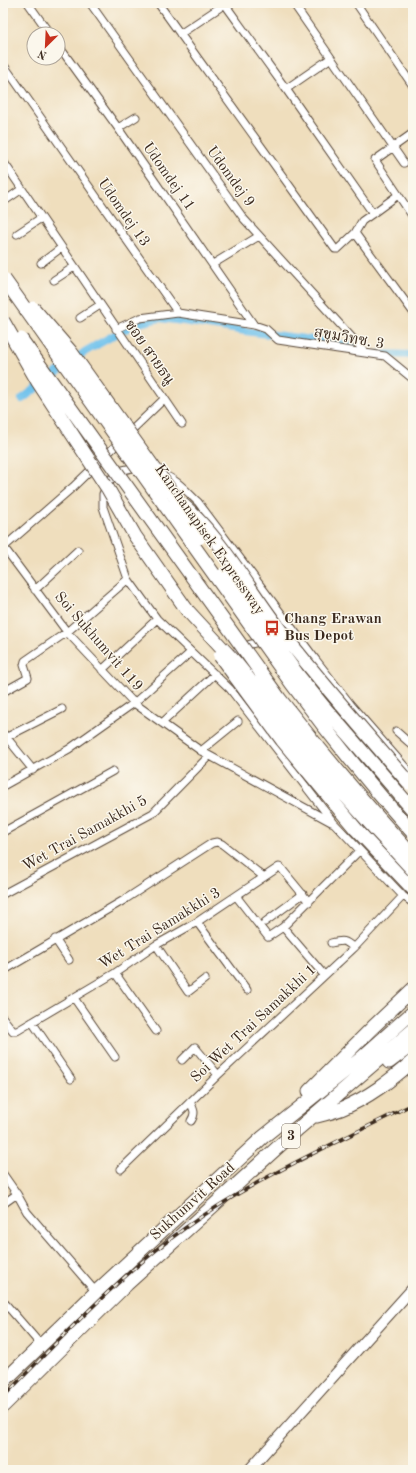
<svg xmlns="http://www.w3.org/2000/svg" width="416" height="1473" font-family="'Old Standard TT','Noto Serif Thai',serif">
	<rect width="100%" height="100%" fill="#fbf7ec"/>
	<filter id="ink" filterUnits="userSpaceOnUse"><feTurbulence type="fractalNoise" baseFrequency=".025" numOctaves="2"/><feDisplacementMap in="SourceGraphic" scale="8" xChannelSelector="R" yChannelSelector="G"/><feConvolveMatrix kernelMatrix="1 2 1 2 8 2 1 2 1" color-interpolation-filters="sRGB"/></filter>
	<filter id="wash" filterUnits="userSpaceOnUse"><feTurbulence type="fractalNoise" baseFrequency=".012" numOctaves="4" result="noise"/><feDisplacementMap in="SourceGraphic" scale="16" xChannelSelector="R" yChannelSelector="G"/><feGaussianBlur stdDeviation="0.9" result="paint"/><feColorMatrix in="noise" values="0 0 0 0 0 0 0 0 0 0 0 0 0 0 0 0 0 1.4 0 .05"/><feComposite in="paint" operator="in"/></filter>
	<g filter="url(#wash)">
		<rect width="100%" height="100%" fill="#efdebd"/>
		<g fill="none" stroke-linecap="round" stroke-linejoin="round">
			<path stroke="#71c2ec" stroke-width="8" d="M123,330l16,-7 20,-5 24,3 62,10 106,14 13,8
				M378,354l35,1
				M22,399l64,-48 30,-17"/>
		</g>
	</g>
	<g filter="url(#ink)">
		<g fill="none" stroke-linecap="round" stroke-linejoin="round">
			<g stroke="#564536" stroke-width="9">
				<path id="street" d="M28,3l22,31
					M90,3l154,216 122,134
					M158,3l177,246h3l17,-16
					M224,3l62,86 86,123v2l-10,7 -7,12 58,79
					M293,3l111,160
					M356,3l57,83
					M180,34l45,-30
					M58,45l60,83 136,197
					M3,64l175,249 76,12 12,4 12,11 107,16 28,23
					M286,89l45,-31
					M118,128l18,-11
					M413,133l-38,27 38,57
					M3,161l179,263
					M3,202l19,-13
					M372,214l26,-19
					M17,234l24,-16
					M41,263l20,-15
					M213,264l46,-28
					M54,280l20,-13
					M80,318l20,-13
					M116,329l24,-11 38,-5
					M139,469l-7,-1 -9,2 -11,8 -5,6 -4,10v13l25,72 29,40 73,70 104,134 69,73 10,7
					M161,474c15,4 26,18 37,28l118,158
					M3,546l64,86 67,71 67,48 130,71
					M4,547l69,-60 91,-88
					M35,590l43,-40
					M312,658l4,2 35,45 62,71
					M231,661c5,-14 18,-18 32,-19
					M102,670l55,-51
					M3,692l25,-14 -4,-13 1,-4 42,-29 61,-53
					M162,723l53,-49
					M396,731l17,15
					M3,733l30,37
					M3,739l59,-30
					M201,751l37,-30
					M3,786l66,-37 65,-46 57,-51
					M3,832l110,-61
					M3,894l150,-81 56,-57
					M236,896l32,41 15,-10 76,-76
					M197,922l50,68
					M265,922l38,-28
					M283,927l41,48
					M55,939l14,21
					M331,943c12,-3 14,-3 23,5
					M156,945l32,47 17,-13
					M3,971l121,-71 88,-57 5,-1 5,2 42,33
					M115,973l41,58
					M74,998l41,59
					M3,1018l10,13h4l98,-58 41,-28 41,-23 82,-55 2,1 28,34
					M32,1022l39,57
					M182,1060l13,-13 23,28
					M190,1102c4,8 6,11 1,19
					M121,1169l97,-94 136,-127 49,-52
					M3,1174l14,20 10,18 69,80
					M3,1204l14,-10
					M3,1301l38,44"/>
			</g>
			<g stroke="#564536" stroke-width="12">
				<path id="secondary" d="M249,1470l164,-182"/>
			</g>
			<g stroke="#564536" stroke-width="15">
				<path id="highway" d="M355,828l58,61
					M389,1062l24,-18
					M309,1091l64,-64 40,-38
					M317,1116c8,-2 16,-4 24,-7 27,-11 50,-29 72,-48
					M3,1382l93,-90 167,-155 96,-77 54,-48
					M3,1406l124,-122 172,-156 114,-98"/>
			</g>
			<use href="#street" stroke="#fff" stroke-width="7"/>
			<use href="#secondary" stroke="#fff" stroke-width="10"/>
			<use href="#highway" stroke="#fff" stroke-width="13"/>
			<g stroke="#3b2a1e" stroke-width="3.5">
				<path id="rail" d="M3,1397c58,-58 114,-120 182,-169 70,-50 151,-85 228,-124"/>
			</g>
			<use href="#rail" stroke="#fbf7ec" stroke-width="2" stroke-dasharray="6" stroke-linecap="butt"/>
			<g stroke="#564536" stroke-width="15" stroke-linecap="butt">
				<path id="highway-bridge" d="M4,279l288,405c38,52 78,101 121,149
					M33,308l38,44 104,145 24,41
					M3,321l35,61 70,107 27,47 52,74 50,54 79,99 58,65 39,42
					M21,339l258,359c43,55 87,107 134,158
					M182,504c42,37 68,88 102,131 40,51 83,100 125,148
					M224,574l74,101 26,32 89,103
					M220,656l62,84 73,88"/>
			</g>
			<use href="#highway-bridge" stroke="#fff" stroke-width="13"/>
		</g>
	</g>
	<defs>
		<g id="bus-bare" transform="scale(1.2)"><path d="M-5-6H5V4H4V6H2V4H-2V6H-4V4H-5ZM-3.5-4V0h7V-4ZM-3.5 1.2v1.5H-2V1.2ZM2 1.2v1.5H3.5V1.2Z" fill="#c8321e" stroke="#fbf7ec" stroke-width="2.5" paint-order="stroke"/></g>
	</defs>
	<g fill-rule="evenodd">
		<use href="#bus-bare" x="272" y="628"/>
	</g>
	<g text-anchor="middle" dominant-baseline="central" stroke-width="3" stroke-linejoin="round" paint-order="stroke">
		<rect fill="#fbf7ec" stroke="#75685c" stroke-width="1" x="282" y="1124" width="18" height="24" rx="3"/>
		<g font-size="14" font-weight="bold" fill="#3b2a1e">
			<text x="291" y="1136">3</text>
		</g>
		<g font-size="15" fill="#3b2a1e" stroke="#fbf7ec">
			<text transform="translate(168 177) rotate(55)">Udomdej 11</text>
			<text transform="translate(230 177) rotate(54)">Udomdej 9</text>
			<text transform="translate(123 213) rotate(55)">Udomdej 13</text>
			<text transform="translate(349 339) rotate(10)">สุขุมวิทซ. 3</text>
			<text transform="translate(149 353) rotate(55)">ซอย สายธนู</text>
			<text transform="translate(209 540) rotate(55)">Kanchanapisek Expressway</text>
			<text transform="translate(98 642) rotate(49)">Soi Sukhumvit 119</text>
			<text transform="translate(85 834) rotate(-29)">Wet Trai Samakkhi 5</text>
			<text transform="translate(160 929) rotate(-32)">Wet Trai Samakkhi 3</text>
			<text transform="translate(254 1024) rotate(-43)">Soi Wet Trai Samakkhi 1</text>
			<text transform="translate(193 1202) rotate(-42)">Sukhumvit Road</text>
		</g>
		<g font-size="15" font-weight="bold" fill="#3b2a1e" stroke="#fbf7ec" text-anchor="start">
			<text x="284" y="619">Chang Erawan<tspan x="284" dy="17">Bus Depot</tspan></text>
		</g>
	</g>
	<rect width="416" height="1473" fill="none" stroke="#fbf7ec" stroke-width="16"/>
	<g transform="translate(46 46) rotate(204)"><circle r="19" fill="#fbf7ec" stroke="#aea59a"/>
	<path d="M0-3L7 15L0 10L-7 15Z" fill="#c8321e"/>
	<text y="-6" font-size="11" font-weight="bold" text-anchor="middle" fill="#3b2a1e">N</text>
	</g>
</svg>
